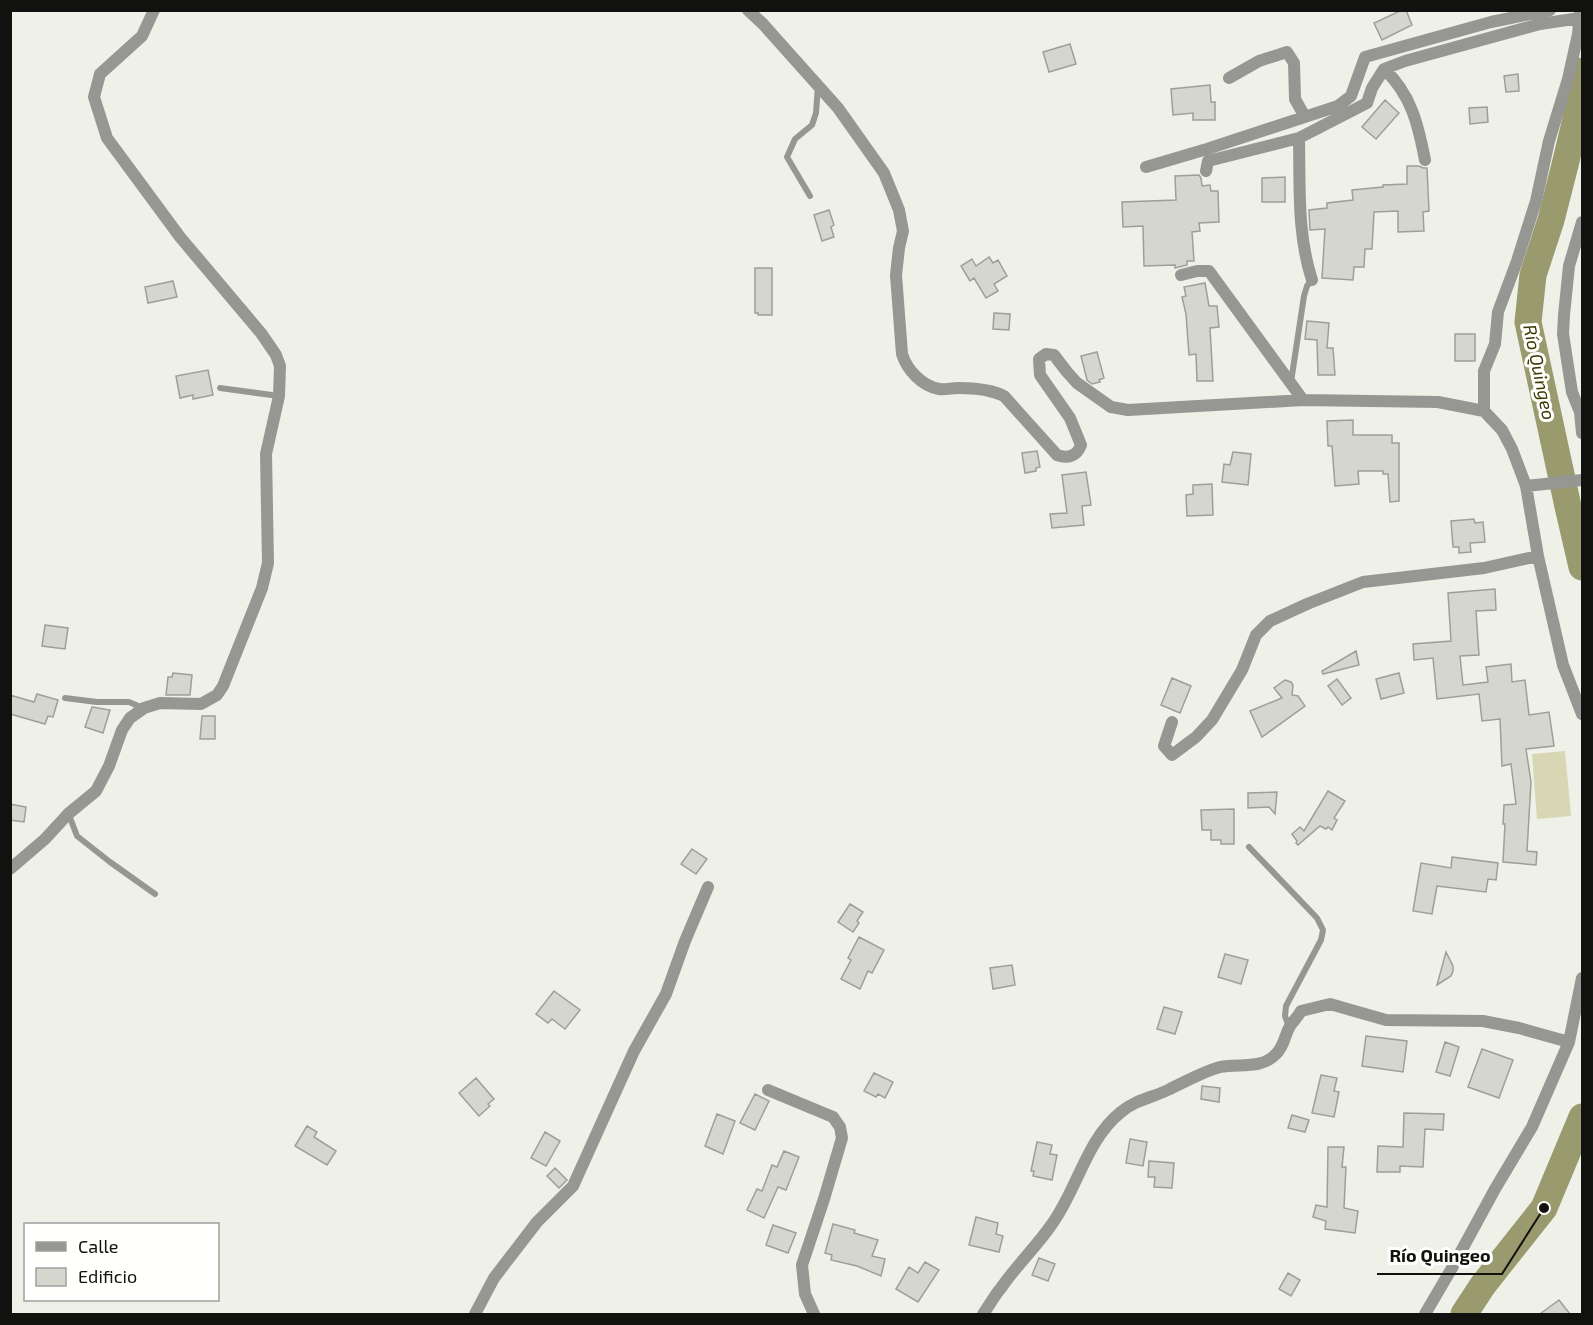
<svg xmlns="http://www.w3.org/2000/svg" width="1593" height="1325" font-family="'Exo 2',sans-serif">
	<rect width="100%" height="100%" fill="#eff0e8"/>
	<path fill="#d7d7b3" d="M1565,751l6,65 -34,3 -5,-65z"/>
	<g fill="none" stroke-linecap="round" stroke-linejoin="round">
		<path stroke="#9a9a6f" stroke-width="27" d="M1582,71l-6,48 -11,46 -14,55 -18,55 -5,47 41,189 13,56
			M1464,1314l19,-29 61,-77 38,-91"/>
	</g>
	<path fill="#d5d6ce" stroke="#9e9f98" stroke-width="1.5" d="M1402,10h4l6,15 -30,15 -8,-17z
		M1070,44l6,20 -27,8 -6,-20z
		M1518,74l1,17 -13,1 -2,-16z
		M1210,85l1,17h4v18h-22v-7l-20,2 -2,-26z
		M1385,100l14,13 -23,26 -14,-12z
		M1487,107l1,15 -18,2 -1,-16z
		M1407,166h12l4,2h4l2,43 -6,1 1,19 -26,1v-21l-24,1 -2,37h-7l-1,18h-10l-1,13 -31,-2 3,-49 -15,1 -1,-20 18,-2v-5l26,-3 -1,-10 31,-3v-2l24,-1z
		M1199,175l2,3 1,8 8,-1 1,6h7l1,31 -20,1 1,8 -8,1 2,29h-7v4l-12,3v-3l-31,1 -1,-40 -20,1 -1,-25 54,-2 -1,-24z
		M1285,177v25h-23v-24z
		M829,210l5,15 -3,2 3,10 -12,4 -8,-26z
		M989,257l4,6 5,-3 9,16 -13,8 4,7 -12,7 -12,-20 -4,3 -9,-15 11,-7 4,7z
		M755,268h17v47h-14v-2h-3z
		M173,281l4,16 -29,6 -3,-16z
		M1205,283l4,23h8l2,21 -9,1 3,53h-16l-1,-27 -7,1 -3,-41 -4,-17 4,-1 -2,-9z
		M994,313l16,1 -1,16 -16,-1z
		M1307,321l22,2 -2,25h6l2,27h-17l-1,-35 -12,-1z
		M1455,334h20v27h-20z
		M1097,352l7,26 -5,2 1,2 -8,2 -5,-4 -6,-24z
		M208,370l5,25 -20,4v-4l-13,3 -4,-22z
		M1353,420v15h39v8h7v58l-9,1 -2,-28h-5v-3h-25l1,13 -24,2 -3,-40h-4l-1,-25z
		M1037,451l3,16 -4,1v3l-11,2 -3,-20z
		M1233,452l18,2 -3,31 -26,-3 2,-18 6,1z
		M1086,472l5,33 -9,1 2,19 -32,3 -2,-14 17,-1 -5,-38z
		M1212,484l1,31 -26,1 -1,-21 7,-1v-9z
		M1474,519l1,4 8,-1 2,20 -15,1 1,9 -12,1v-6h-6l-2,-26z
		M1495,589l1,21 -20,1 3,44 -19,1 3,29 25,-3 -2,-15 25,-3 1,18 13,-2 4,35 20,-3 5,34 -28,3 5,33 -4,69 10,1 -1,13 -33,-3 2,-38h-2l1,-19 12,-1 -5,-40 -9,2 -2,-47 -18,2 -3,-27 -42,5 -4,-41 -19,2 -1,-16 38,-3 -3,-48z
		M45,625l23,3 -3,21 -23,-3z
		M1356,651l3,14 -36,9 -1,-3z
		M173,673l19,2 -2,20h-24l2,-18h4z
		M1399,673l5,20 -23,6 -5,-20z
		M1172,678l19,8 -11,27 -19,-8z
		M1337,679l14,19 -9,7 -14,-19z
		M1285,680l6,2 2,3 -1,10 6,1 7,10 -43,31 -12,-26 32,-13 -8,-10z
		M37,694l21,6 -5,17 -5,-1 -3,8 -35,-10v-19l24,7z
		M92,707l18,3 -7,23 -18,-6z
		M202,716h13v23h-15z
		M1328,791l17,10 -11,17 3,2 -5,10 -4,-3 -2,2 -6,-3 -22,19 -2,-2 1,-2 -5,-7 8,-7 4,4z
		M1277,792l-2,22 -6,-7 -21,1v-15z
		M10,804l16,3 -2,15 -14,-2z
		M1234,809v35h-13v-4h-10v-10h-9l-1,-20z
		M692,849l15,10 -11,15 -15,-10z
		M1452,857l46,6 -2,17 -8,-1 -2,13 -49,-6 -5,28 -19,-3 8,-48 30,5z
		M850,904l13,8 -6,9 2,2 -6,9 -15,-10z
		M859,937l25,13 -12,23 -4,-2 -8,18 -19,-10 10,-19 -3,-2z
		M1446,952l7,14v5l-2,5 -14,9z
		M1225,954l23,6 -7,24 -23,-7z
		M1012,965l3,20 -22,4 -3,-21z
		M554,991l26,19 -15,19 -13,-10 -4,4 -12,-9z
		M1164,1007l18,5 -7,22 -18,-5z
		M1366,1036l41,5 -4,31 -41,-6z
		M1445,1042l14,5 -9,29 -14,-4z
		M1482,1049l31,11 -14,38 -31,-11z
		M874,1073l19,9 -8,16 -7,-4 -2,3 -12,-6z
		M1321,1075l16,3 -3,13 5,1 -5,25 -22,-4z
		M476,1078l18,21 -6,5 2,2 -11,10 -20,-23z
		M1202,1086l18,2 -1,14 -18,-3z
		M755,1094l14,7 -14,29 -15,-7z
		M1404,1113l40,1 -1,16 -18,-1 -2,38 -23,-1v6h-23l1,-26 25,1z
		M717,1114l18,7 -12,33 -18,-8z
		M1292,1115l17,5 -4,12 -17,-4z
		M307,1126l10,6 -3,5 22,14 -9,14 -32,-19z
		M545,1132l15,9 -14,25 -15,-8z
		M1130,1139l17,3 -4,24 -17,-3z
		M1037,1142l15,3 -2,9 7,1 -5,25 -19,-4 1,-5h-3z
		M1328,1147h16l-2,20h4l-2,41 14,3 -3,22 -30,-4 1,-8 -13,-4 3,-12 11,2z
		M784,1151l15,6 -13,33 -8,-3 -14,31 -17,-8 10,-21 5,2 10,-26 5,2z
		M1149,1161l25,2 -2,25 -18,-1 1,-10h-7z
		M555,1168l12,12 -8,8 -12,-12z
		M976,1217l22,6 -2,11 7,2 -4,16 -30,-7z
		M833,1224l22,6 -1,3 24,7 -6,16 13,3 -4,17 -24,-10 -26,-6 1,-5 -7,-2z
		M773,1225l23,8 -8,20 -22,-8z
		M1039,1258l16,6 -7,17 -16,-6z
		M925,1262l14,8 -21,32 -22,-13 13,-22 9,6z
		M1288,1273l12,7 -9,16 -12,-7z
		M1559,1300l11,14h-30z"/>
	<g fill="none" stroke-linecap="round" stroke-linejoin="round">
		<path stroke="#969693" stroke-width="6" d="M810,196l-23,-39 8,-18 17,-14 4,-12 2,-27
			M1291,382l13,-86 3,-10 5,-6 1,-1
			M220,388l59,8
			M65,698l32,4h32l14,6
			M69,815l8,21 33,26 45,32
			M1249,847l68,71 6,12 -2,10 -35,66 -1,10 4,11"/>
		<path stroke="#969693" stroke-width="12" d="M748,10l15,14 75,84 46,65 15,37 4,21 -4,17 -3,27 6,79c5,16 20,32 37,35 5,1 13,-1 19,-1 16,0 32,1 46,8l53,59c11,4 20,1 24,-10l-11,-27 -30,-43 -1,-16 7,-5 8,1 13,17 10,11 34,24 17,3 175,-10 135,2 46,9 18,19 10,19 14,37 12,70 25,109 19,49
			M1384,69c27,25 34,55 41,91
			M1229,78l30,-17 28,-9 7,11 1,36 10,18
			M1299,138c1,47 -2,96 13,142
			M1146,167l61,-18 131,-43 13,-10 14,-39 126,-35 59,-12
			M1206,171l2,-10 91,-23 68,-35 5,-15 12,-19 21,-8 135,-37 40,-6
			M1582,222l-13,44 -5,49 -1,19 9,58 8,20 2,21
			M1181,275l16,-4h12l94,129
			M1484,411v-40l11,-27 3,-32 19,-51 19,-60 13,-60 19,-62 10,-45 2,-22
			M1526,486l56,-6
			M1172,722l-8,24 8,9 24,-18 16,-17 30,-50 14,-35 14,-14 37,-17 56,-22 121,-14 54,-12
			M10,869l35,-30 23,-25 28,-23 13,-25 13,-36 8,-12 14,-10 16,-5 41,1 16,-9 6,-9 39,-98 6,-25 -2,-109 13,-58 1,-30 -4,-11 -15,-22 -81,-96 -73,-99 -13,-41 6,-23 42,-38 12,-26
			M768,1090l65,27 7,10 2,11 -18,61 -22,66 3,29 9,20
			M475,1314l19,-36 43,-56 36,-36 61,-135 32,-57 19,-53 23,-54
			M983,1314c6,-8 11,-18 18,-26 15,-22 36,-42 51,-64 26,-36 34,-84 69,-112 16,-13 31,-14 49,-23 17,-8 32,-17 50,-22 19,-4 41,3 56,-13 9,-9 8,-18 14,-28 3,-5 8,-9 11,-15l29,-7 56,16 97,1 36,7 50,14
			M1425,1314l27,-46 43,-79 37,-62 37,-85 13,-64"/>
	</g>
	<g text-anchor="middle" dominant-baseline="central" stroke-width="6" stroke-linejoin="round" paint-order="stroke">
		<g font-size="18" font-style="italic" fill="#3b3901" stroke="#fffffe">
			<text transform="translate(1540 372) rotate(78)">Río Quingeo</text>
		</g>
	</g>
	<path fill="none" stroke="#11110f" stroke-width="2" d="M1544 1208L1502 1274H1377"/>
	<circle fill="#11110f" stroke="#fffffe" stroke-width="2" cx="1544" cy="1208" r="6"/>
	<g font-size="18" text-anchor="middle" font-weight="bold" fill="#11110f" stroke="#fffffe" stroke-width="6" stroke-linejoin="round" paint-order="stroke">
		<text x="1440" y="1262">Río Quingeo</text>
	</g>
	<rect width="1593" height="1325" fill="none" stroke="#11110f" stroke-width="24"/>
	<rect x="24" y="1223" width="195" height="78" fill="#fffffe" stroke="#a0a09e" stroke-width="1.5"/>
	<rect x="36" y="1242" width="30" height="9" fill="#969693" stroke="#a0a09e" stroke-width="1.5"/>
	<text x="78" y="1253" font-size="18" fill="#11110f">Calle</text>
	<rect x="36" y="1268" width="30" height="18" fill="#d5d6ce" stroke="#a0a09e" stroke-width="1.5"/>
	<text x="78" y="1283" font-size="18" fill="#11110f">Edificio</text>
</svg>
